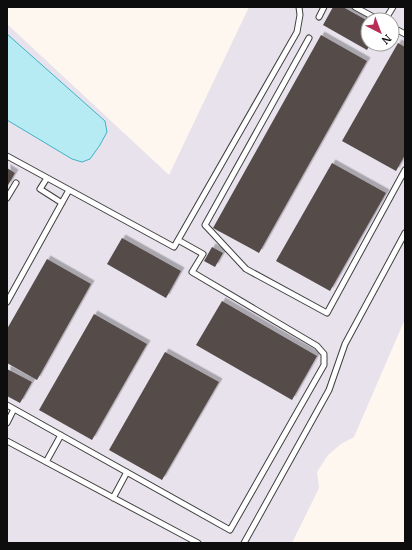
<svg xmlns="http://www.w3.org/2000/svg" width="412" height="550" font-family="'PT Serif',serif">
	<defs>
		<filter id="shadow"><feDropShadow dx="3.5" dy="-3.5" stdDeviation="0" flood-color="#0004"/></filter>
	</defs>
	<rect width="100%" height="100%" fill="#fef7ef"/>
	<path fill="#e8e2ec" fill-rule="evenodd" d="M249,7h156v312l-51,118 -13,7 -13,11 -11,17 2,16 -27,55h-285v-519l162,151zM368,20h24v24h-24z"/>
	<path fill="#b6ebf3" stroke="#41b2c6" d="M7,34l98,87 2,11 -7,13 -10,14 -8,3 -10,-3 -65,-39z"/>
	<path fill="#554c4a" filter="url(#shadow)" d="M333,7h10l25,14v23h2l-3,6 -44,-25z
		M321,35l46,26 -108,192 -46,-25z
		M398,43l7,4v108l-9,16 -54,-30z
		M332,163l54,30 -56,98 -54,-30z
		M7,168l8,5 -8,14z
		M122,238l59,33 -15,27 -59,-34z
		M212,247l11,6 -8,14 -11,-6z
		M47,259l44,25 -54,96 -30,-17v-34z
		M222,301l95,55 -25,44 -96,-55z
		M94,314l53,30 -55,96 -53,-30z
		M165,352l54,30 -57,98 -53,-30z
		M7,369l25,13 -12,21 -13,-7z"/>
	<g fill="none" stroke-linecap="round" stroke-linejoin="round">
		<g stroke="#404040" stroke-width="7">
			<path id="lane" d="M355,7l24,13
				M319,17l5,-10
				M385,20l8,-13
				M392,27l13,7
				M309,38l-104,187 41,44 81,44 78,-143
				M7,156l167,91 123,-215 3,-17 -1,-8
				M47,178l-7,11 22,14
				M7,198l9,-15
				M7,302l62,-112
				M7,405l223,125 94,-165v-11l-7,-8 -125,-74 11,-18 -25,-14
				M7,423l7,-14
				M7,441l191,102
				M46,462l15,-27
				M113,498l14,-26
				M244,543l85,-153 16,-46 60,-111"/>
		</g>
		<use href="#lane" stroke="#fff" stroke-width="5"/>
	</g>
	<rect width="412" height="550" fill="none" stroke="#0d0d0d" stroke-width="16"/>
	<g transform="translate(380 32) rotate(138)"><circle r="19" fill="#ffffff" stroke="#9e9e9e"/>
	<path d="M0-3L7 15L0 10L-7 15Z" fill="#b62d56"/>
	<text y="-6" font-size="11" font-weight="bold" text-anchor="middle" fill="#0d0d0d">N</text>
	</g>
</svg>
